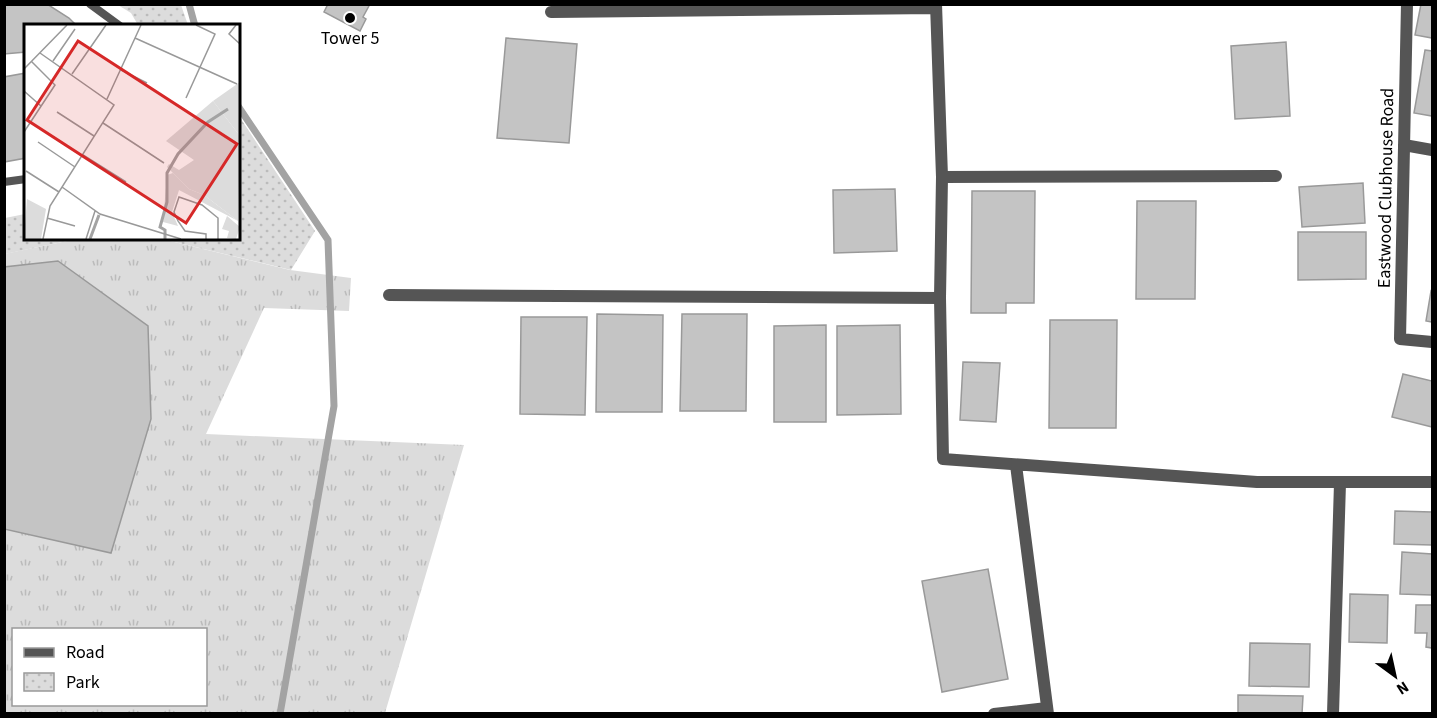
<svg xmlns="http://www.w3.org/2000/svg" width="1437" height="718" font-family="'Source Sans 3',sans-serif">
	<defs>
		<pattern id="grass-tufts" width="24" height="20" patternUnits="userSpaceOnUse" patternTransform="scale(1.5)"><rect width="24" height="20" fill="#dcdcdc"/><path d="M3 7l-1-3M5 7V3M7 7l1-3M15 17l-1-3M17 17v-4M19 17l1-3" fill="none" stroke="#bbb"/></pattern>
		<pattern id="park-dots" width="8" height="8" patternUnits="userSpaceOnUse" patternTransform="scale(1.5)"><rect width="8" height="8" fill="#dcdcdc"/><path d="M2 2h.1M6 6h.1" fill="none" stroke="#bbb" stroke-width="1.8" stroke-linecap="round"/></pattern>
	</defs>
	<rect width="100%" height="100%" fill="#fff"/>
	<path fill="url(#grass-tufts)" fill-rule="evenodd" d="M77,239h85l128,31 61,8 -2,33 -85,-3 -58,126 258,11 -79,268h-380l-1,-459zM14,630h192v74h-192z"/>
	<path fill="url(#park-dots)" d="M118,5h63l7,20h-50l-7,-12z
		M239,116l76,115 -24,39 -129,-31 76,-1z
		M25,214l1,24 51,1 -72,15v-36z"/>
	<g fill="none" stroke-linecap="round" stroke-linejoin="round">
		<path stroke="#a3a3a3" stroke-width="7" d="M189,4l6,22
			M238,106l90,134 6,166 -54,308"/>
	</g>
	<path fill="#c4c4c4" stroke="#999" stroke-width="1.5" d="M4,4h43l22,14 8,8h-51v26l-22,2z
		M328,4h42l-7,13 3,2 -6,12 -36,-19z
		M1421,4h11v34l-17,-3z
		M506,38l71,6 -8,99 -72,-5z
		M1286,42l4,74 -55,3 -4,-73z
		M1425,50l7,1v65l-18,-3z
		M26,73v85l-22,4v-85z
		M1363,183l2,40 -63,4 -3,-40z
		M895,189l2,62 -63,2 -1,-63z
		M972,191h63l-1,112h-28v10h-35z
		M1137,201h59l-1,98h-59z
		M1298,232h68v47l-68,1z
		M58,261l90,65 3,93 -40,134 -107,-24v-262z
		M1431,291l1,1v30l-6,-1z
		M597,314l66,1 -1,97h-66z
		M682,314h65l-1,97h-66z
		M521,317h66l-2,98 -65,-1z
		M1050,320h67l-1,108h-67z
		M826,325v97h-52v-96z
		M900,325l1,89 -64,1v-89z
		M963,362l37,1 -4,59 -36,-2z
		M1403,374l29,7v46l-40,-10z
		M1395,511l37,1v33l-38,-1z
		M1402,552l30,2v41l-32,-1z
		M988,569l20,110 -66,13 -20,-111z
		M1350,594l38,1 -1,48 -38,-1z
		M1416,605h16v43l-6,-1 1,-14h-12z
		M1250,643l60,1 -1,43 -60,-1z
		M1238,695l65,1 -1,18h-64z"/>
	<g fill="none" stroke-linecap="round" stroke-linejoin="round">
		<path stroke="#555" stroke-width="8" d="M90,4l30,22
			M4,182l22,-3"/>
		<path stroke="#555" stroke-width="12" d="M936,4l6,173 -2,121 3,161 314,23h175
			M1407,4l-7,335 32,3
			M551,12l385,-4
			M1404,145l28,5
			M942,177l334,-1
			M389,295l551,3
			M1016,465l32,249
			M994,714l53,-6
			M1333,714l7,-231"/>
	</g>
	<circle fill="#000" stroke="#fff" stroke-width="2" cx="350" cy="18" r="6"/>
	<g text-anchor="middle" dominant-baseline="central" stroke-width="5" stroke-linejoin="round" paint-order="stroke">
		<g font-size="18" fill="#000" stroke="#fff">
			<text x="350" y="38">Tower 5</text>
		</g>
		<g font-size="18" fill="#000" stroke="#fff">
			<text transform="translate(1386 188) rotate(-89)">Eastwood Clubhouse Road</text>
		</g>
	</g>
	<g transform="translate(24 24)">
		<rect width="216" height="216" fill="#fff"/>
		<path d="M189,77l27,35 -2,85 -34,-26 -15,-6 -22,-22 2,-3 10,6 15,-10 -28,-19zM3,175l19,10 -5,30h-17z" fill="#dcdcdc"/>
		<path d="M216,58v54l-27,-35zM149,149l16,16 15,6 34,26 -59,-31 -7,22 6,14 -15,-4 4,-47z" fill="#dcdcdc"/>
		<path d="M203,192l13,11 -4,12 -9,-1 2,-7 -7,-2z" fill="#dcdcdc"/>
		<path fill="none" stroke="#a3a3a3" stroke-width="3" d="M66,215l9,-24M141,215v-9l-5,-3 7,-25v-29l11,-19 30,-32 20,-13"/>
		<path fill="none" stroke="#999" stroke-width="1.5" d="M212,1l-7,9 11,10M111,14l102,46M16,29l74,52 -64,101 -7,33M29,37l22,-32M0,45l43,-44M97,46l26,13M48,50l34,-49M0,67l17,15M162,74l29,-64 -19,-9M83,75l34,-74M33,88l37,24M79,99l61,40M0,108l31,-47 -24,-24M14,118l37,25M59,131l43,27M2,147l33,21M38,163l38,27 81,25M23,194l28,8M62,215l9,-28M182,215v-5l-21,-3 -7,-10 -4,-9 5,-15 23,8 16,13v21"/>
		<path fill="#d62828" fill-opacity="0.15" stroke="#d62828" stroke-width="3" d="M54,17l159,103 -51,79 -159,-103z"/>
		<rect width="216" height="216" fill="none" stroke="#000" stroke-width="3"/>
	</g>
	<rect width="1437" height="718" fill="none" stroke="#000000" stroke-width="12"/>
	<rect x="12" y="628" width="195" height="78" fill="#ffffff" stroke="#999999" stroke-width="1.5"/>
	<rect x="24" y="648" width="30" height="9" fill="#555555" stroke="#999999" stroke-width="1.5"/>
	<text x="66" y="658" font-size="18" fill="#000000">Road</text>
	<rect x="24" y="673" width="30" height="18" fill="url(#park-dots)" stroke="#999999" stroke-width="1.5"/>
	<text x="66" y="688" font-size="18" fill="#000000">Park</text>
	<g transform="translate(1395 676) rotate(147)" stroke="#ffffff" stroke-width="4.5" paint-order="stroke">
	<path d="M0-4.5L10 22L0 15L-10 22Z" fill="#000000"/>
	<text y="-9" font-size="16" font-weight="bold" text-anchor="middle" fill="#000000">N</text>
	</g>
</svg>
